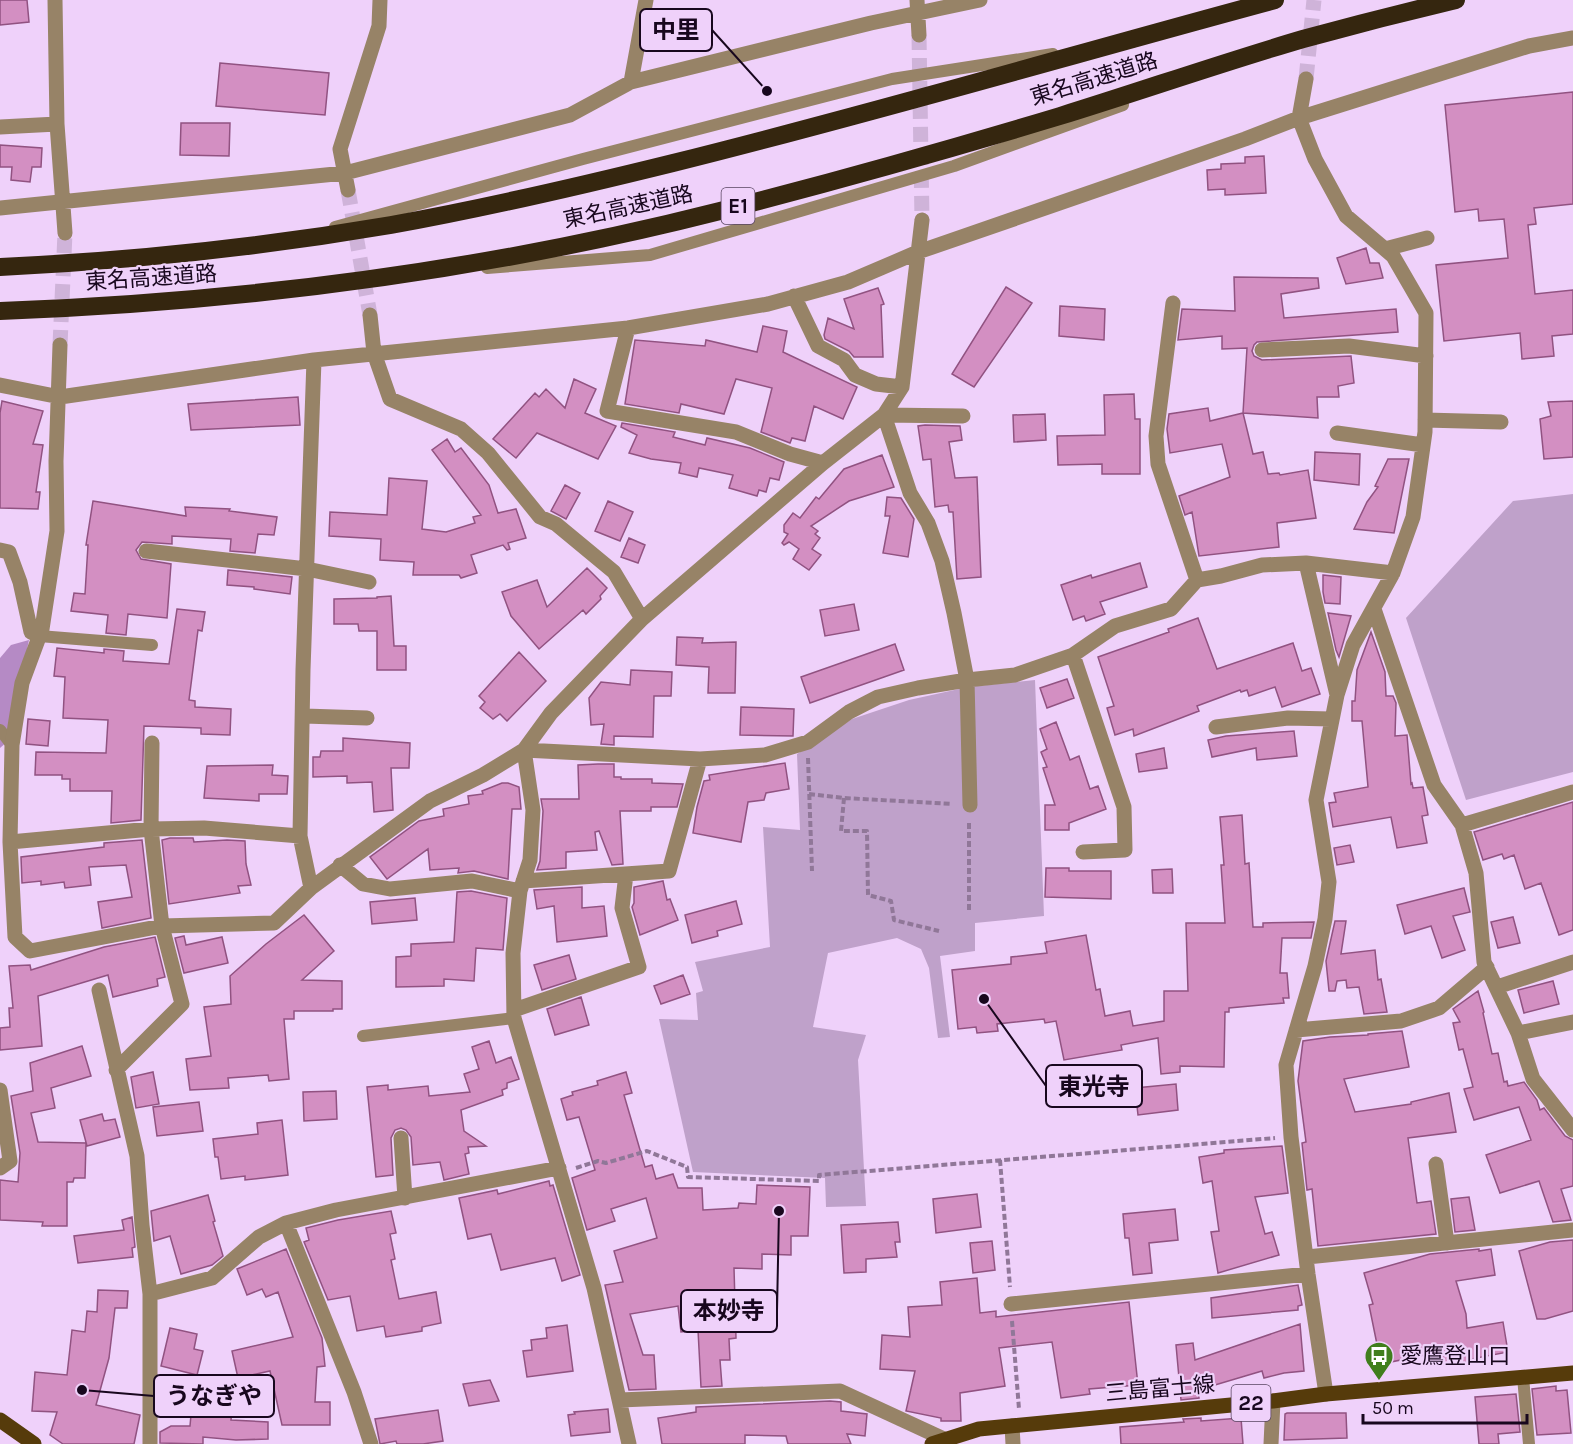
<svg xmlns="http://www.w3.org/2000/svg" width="1573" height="1444" font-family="Karla,'Noto Sans JP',sans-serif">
	<rect width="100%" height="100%" fill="#efd1fa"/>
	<path fill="#bfa1ca" d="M1573,494v278l-107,28 -60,-182 107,-117z
		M1035,680l9,236 -69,7v28l-35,5 10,81 -12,1 -9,-70 -8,-19 -24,-11 -69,15 -15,74 53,8 -8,25 8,146 -40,1 -1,-29 -132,-6 -34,-153 39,1 -2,-27 7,-2 -8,-29 75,-15 -7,-120 37,3 -3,-76 55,-35 57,-19 59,-13z"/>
	<path fill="#b58ac5" d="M29,640l-21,101 -8,7v-90l11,-13z"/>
	<path fill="#d38fc2" stroke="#915281" stroke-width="1.5" d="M0,0h27l2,22 -29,3z
		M220,63l109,10 -4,42 -109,-9z
		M1573,92v112l-39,4 2,16 -8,1 7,69 38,-4v44l-21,2 2,20 -32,3 -2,-26 -76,8 -8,-76 72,-7 -4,-39 -25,2 -1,-12 -23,3 -10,-107z
		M181,123h49l-1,33 -49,-1z
		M0,145l42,3 -1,19h-9l-2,15 -19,-2 1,-13h-12z
		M1264,156l2,37 -41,2v-6l-17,1 -1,-20 14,-1v-5l24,-1v-6z
		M1366,248l4,15h9l4,15 -37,6 -9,-26z
		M1234,277l84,1 1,10 -38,6 3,24 112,-9 2,23 -141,10 -3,3 -2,6 2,5 8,4 89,-4 3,27 -16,3 1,11h-22l1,21 -75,-5 4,-65 -25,1v-13l-44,4 4,-31 53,2z
		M1006,287l26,16 -58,84 -22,-13z
		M878,288l6,16 -3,1 2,52h-29l-5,-6 -24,-12 -1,-4 4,-17 26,11 -10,-30z
		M1060,306l45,3 -1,31 -45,-4z
		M763,326l24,5 -4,21 74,35 -14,32 -29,-13 -9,35 -13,-3 -2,5 -29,-11 11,-44 -36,-9 -12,35 -43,-10 -2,9 -54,-9 10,-64 70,6 1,-6 51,12z
		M574,379l22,10 -11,24 31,13 -18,33 -61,-26 -21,25 -23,-19 42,-46 4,4 7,-8 19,19z
		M1134,394l1,25h5v55h-38v-10l-44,1 -1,-29 48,-1 -1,-40z
		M298,397l2,28 -109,5 -3,-26z
		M2,401l41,10 -10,33 10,1 -7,47h4l-2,17 -38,-1v-95z
		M1573,401v56l-29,2 -4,-40 11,-3 -3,-14z
		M1208,408l2,13 33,-8 10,41 10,-2 5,22 11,-1 1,2 28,-5 8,48 -39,5 2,24 -80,9 -7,-44 -7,3 -6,-19 51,-19 -8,-33 -52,9 -3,-24 2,-15z
		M1045,414l1,26 -32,2 -1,-27z
		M622,423l53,9 -2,5 32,8 2,-7 43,10 34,14 -5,18 -9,-2 -4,14 -7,-2 -2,6 -28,-8 4,-13 -34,-7 -2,9 -18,-4 2,-10 -30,-4 -22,-6 8,-18 -16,-8z
		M925,425l35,1 2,14 -13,2 6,36 22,-1 4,100 -24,2 -4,-67h-4l-1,-7 -13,2 -4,-48 -8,1 -5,-34z
		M447,439l8,13 6,-4 28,37 9,28 18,-4 10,29 -18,5 2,6 -3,1 -4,-5 -32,10 6,18 -16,5 -2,-3h-46l1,-13 -34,-2 1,-21 -52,-3 1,-24 57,3 2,-37 38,3 -5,48 24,3 29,-9 -2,-6 8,-2 -49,-65z
		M1315,452l45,2 -1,31 -45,-5z
		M882,455l12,32 -45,14 -38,25 7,5 -3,3 5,4 -8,11 9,6 -12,15 -16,-11 6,-10 -10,-7 -5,3 -2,-2 6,-9 -4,-2v-7l9,-12 7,5 16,-21 3,2 25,-30z
		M1388,459h21l-15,74 -40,-4 13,-27 11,-15 -3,-1z
		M565,485l15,8 -14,26 -15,-8z
		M887,497l14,1 13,21 -6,38 -25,-4 7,-37h-5z
		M93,501l93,15 -1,-9 45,2 -1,2 48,6 -3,18 -16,-1 -3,19 -25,-2 1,-12 -59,-3v8l-30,-2 -6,8 5,9 30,5 -4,54 -39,-4 -2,21 -20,-2 2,-18 -37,-4 3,-18 11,1 3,-49h-2z
		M608,501l25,11 -13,29 -25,-10z
		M629,538l16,7 -7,18 -17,-6z
		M1140,563l7,24 -47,15 5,12 -19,7 -2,-5 -11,4 -12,-35 30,-10 1,3z
		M587,568l20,20 -7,8 1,3 -15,15 -3,-4 -44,39 -28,-33 -9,-24 35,-12 10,27z
		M228,570l64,7 -2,17 -36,-5v-2l-27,-2z
		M1323,575l18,2 -1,27 -15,-1 -2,-11z
		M391,596l3,50h12v24h-29v-39h-18l-1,-7h-24v-25l43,-1v-1z
		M854,604l5,26 -34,6 -5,-26z
		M177,609l28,3 -3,19 -4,-1 -9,70 6,1v6l36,2 -1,26 -29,-1v-6l-57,-2 -3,94 -30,3 1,-32h-42v-12h-8v-4h-27l1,-23 70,1 2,-33 -45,-2 2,-41 -11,-1 3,-28 47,5v-4l20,2 -1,10 46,3z
		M1328,613l23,3 -12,41 -3,-7z
		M1198,618l19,51 76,-26 9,28 9,-3 9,26 -38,13 -7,-20 -26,9 -2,-6 -6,2 -1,-2 -43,16 2,5 -65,25 -1,-7 -18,6 -8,-27 7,-2 -16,-49 71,-25 -1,-3z
		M1371,632l14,40 1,24h7l3,7 -1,33 12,-1 4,49 1,-1 1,5 10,-1 5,28 -6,1 5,27 -30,5 -6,-31 -58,10 -4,-24 7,-1 -2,-9 34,-6 -6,-66h-10v-20h3l2,-31z
		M677,637l26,1 -1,5 34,-1 -1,51h-27l1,-26 -33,-2z
		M895,644l9,26 -94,33 -9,-26z
		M519,652l27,29 -39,40 -7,-7 -7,5 -13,-11 5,-6 -6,-6z
		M631,670l41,2 -1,24h-17l-1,41 -39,-1v9l-13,-1 3,-20 -13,1 -2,-27 12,-16 29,3z
		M1067,679l7,19 -27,10 -7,-20z
		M741,707l53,2 -1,27 -53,-1z
		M28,719l22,2 -2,25 -22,-2z
		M1056,722l14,38 9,-4 11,33 8,-3 8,23 -37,14v7h-24v-25h10l-12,-37 4,-1 -6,-15 6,-3 -7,-20z
		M1294,731l3,25 -40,4 -1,-12 -44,9 -4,-17 18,-4z
		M343,738l67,5 -1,25h-18l2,42 -19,2 -2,-30 -25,1v-7l-34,1v-20h7l1,-6h22z
		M1164,748l3,20 -28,4 -3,-18z
		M785,763l4,26 -23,4 -2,7 -16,2 -7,40 -48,-9 4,-26 7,-26 6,-1 -1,-5z
		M598,764h16v13h7v2h31v4l31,1 -6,23h-26v4h-31l3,53 -11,1 -13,-34 -4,1 2,18 -31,2v16l-29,2 3,-9 3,-50 -2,-12h38l-1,-34z
		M273,765l-1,10 16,1 -1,18h-28v7l-55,-3 3,-32z
		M502,783h6l11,4 2,22h-9l-4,70 -34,-8 -16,2 1,-5 -29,2 -2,-21 -41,30 -17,-22 49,-36 25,-5 -1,-7 26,-5 -1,-8 15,-2 -1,-3z
		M1573,802v128l-14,5 -18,-52 -16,6 -11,-34 -10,4 -2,-5 -19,6 -9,-28z
		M1242,815l3,49 4,-1 4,64h10v-4l51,-1 -3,16h-29l-2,35h7l2,25h-6l1,5 -55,5v4h-4l-1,55 -44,-1v6l-19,2 -3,-36 -37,7 1,5 -58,10 -8,-39 -11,2 -1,-4 -47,5 1,7 -21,2 -1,-6 -18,2 -6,-59 59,-6v-7l36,-4 -2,-11 41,-7 10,55 4,-1 5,27 25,-5 3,15 31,-5v-30h24l-2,-68h39l-4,-58h3l-4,-48z
		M170,838h23l1,4 33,-2 18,1 1,23 5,21 -13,1 2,7 -71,11 -7,-64z
		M142,840l9,78 -49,10 -4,-26 34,-5 -6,-32 -37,2 2,18 -26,3 -1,-6 -23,3v-4l-19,2 -1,-26 83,-10v-4z
		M1350,845l4,17 -17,3 -3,-17z
		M1046,868h23v3h42v28l-66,-2z
		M1172,869l1,24h-20l-1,-23z
		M663,881l4,19 3,-1 8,21 -38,15 -8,-28 2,-4v-16z
		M582,887v21l22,-2 3,30 -50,6 -3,-36 -17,3 -3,-19z
		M1464,888l6,24 -17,4 12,34 -23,8 -11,-32 -26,8 -8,-29z
		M471,891l36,7 -4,52 -27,-2 -2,33 -30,-2v7l-48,1v-30l15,-1v-12l43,-2 3,-50z
		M415,898l2,22 -45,4 -2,-22z
		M736,901l6,23 -25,7 1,5 -26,7 -7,-28z
		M304,915l30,36 -32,29 40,1v28h-9v2h-39v8h-10l5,60 -20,2 -1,-6 -40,3 1,10 -39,2 -4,-31 25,-3 -7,-49 27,-3 -1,-28 36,-32z
		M1513,917l7,26 -22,5 -7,-26z
		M1335,921h11l-5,33 34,-4 3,30 3,-1 6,33 -23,2 -5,-27 -12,1 -1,-8 -9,1 -2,10h-6l-3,-30z
		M184,936l2,9 36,-8 6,26 -44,10 -9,-35z
		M155,937l10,40 -8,2 1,7 -45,11 -5,-22 -70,21 4,50 -42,4v-22l10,-1 -1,-19h4l-4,-42 21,-1 1,5 73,-23z
		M569,955l7,24 -34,11 -8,-25z
		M683,975l7,19 -29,10 -7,-18z
		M1553,981l6,23 -35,9 -6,-23z
		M1478,991l6,21 -1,1 9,41 6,-1 6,29 3,-1 1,5 16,-4 13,18 3,10 4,-2 21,28 8,4v46l-12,3 10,31 -18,2 -14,-41 -39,12 -14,-38 45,-15 -12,-33 -45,13 -10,-31 9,-2 -10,-38 -4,1 -6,-27 7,-1 -7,-13z
		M581,997l8,28 -34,10 -8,-26z
		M1402,1031l7,36 -65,12 11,33 56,-8v-2l38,-9 7,39 -48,6 9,65 14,-2 5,33 -118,12 -6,-57 -5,1 -5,-47 4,-1 -8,-61 5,-40 27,-4 38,-2v-1z
		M489,1041l7,22 15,-6 8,22 -12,4v5l-5,2 1,5 -42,15 3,21 22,15 -18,1 1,6 -4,1 4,20 -25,6 -4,-18 -27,3 -2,-28 -5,-7 -5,-2 -6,2 -4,8 2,37 -17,2 -9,-90 21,-2v5l40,-4 1,10 41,-4 -6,-18 15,-5 -7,-22z
		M82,1046l9,30 -40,12 4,20 -24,5 7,29 48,1 -1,35h-11l-1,4h-6v44h-25l1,-4 -43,-2v-40l18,2 2,-29 -9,-57 22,-5 -3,-28z
		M153,1072l6,32 -23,4 -5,-31z
		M626,1072l6,21 -8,2 21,72 7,-2 4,14 17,-5 5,14h24l1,22 35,-2 1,-5 17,1 1,-19 53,2 -2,49h-17v19l-29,-1v15l-28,-1 2,70 -7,1 1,21h-10l2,26 -21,1 -3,-57 -17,2 -3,-26 -48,8 13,41h11l2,34 -27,1 -24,-105 18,-3 -9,-31 43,-13 -11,-40 -35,11 4,12 -28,9 -15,-52 23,-8 -16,-53 -12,3 -6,-21 12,-4 -1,-3 26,-7 -1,-4z
		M1176,1084l2,26 -40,5 -3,-27z
		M336,1091l1,28 -33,2 -1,-29z
		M199,1102l4,29 -46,5 -4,-29z
		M102,1114l2,7 11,-2 5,18 -33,9 -7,-26z
		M282,1120l6,55 -43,5v-4l-24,3 -3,-22h-3l-2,-18 45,-5 -1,-11z
		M1282,1146l6,47 -33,4 10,37 7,-2 7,23 -61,18 -7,-41 8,-1 -7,-50 -9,2 -4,-26 25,-4v-3z
		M549,1181l1,5 3,-1 27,90 -18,6 -7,-23 -54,12 -10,-36 -23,5 -9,-41 38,-8 1,4z
		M977,1194l4,33 -45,6 -3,-34z
		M208,1195l7,26 -2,1 10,34 -11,9 -31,9 -11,-38 -16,5 -3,-30z
		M1469,1197l6,33 -20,2 -4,-33z
		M1175,1209l3,31 -29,3 3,30 -19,2 -4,-37h-4l-2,-24z
		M391,1211l5,22 -6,1 5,25 -4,1 8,39 37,-7 5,31 -19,4v4l-36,6 -2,-11 -27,5 -7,-35 -22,4 -24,-58 5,-2 -3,-12 32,-8z
		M132,1217l3,30 -3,1 1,9 -55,6 -4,-27 50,-6 -2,-10z
		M898,1222l2,20h-5l2,15 -31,2v13l-22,1 -3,-48z
		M1573,1240v71l-28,8h-8l-18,-68 31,-9z
		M992,1241l3,29 -22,3 -3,-30z
		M286,1249l36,89 3,28 -8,1 -2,35h15v23h-48l-12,-54 -32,7 -6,-27 61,-14 -15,-45 -12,5 -4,-8 -15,6 -10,-26z
		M1479,1249v2l12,-2 4,26 -39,6 10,33 1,14 36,-6 5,30 -37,7v3l-34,3 -2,-12 -54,11 -12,-59 4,-1 -9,-31 66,-19z
		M977,1278l3,35 16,-2v6l133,-15 9,83 -49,4 1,5 -29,4 -9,-56 -53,6 6,38 -45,7 1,28h-20v-3l-35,-7 9,-40 -35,-2 2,-34 28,2 -2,-30 34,-2 -2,-23z
		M1298,1285l4,20 -4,1v4l-86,8 -1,-20z
		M98,1290l30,1 -1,17h-12l-6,50 -13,47 44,10 -6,29h-71l-13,-9 7,-23 -25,-1 3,-39 32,3 5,-45 13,2 2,-21 10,1z
		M1300,1324l4,47 -20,2 -20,5 -2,-7 -64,19 1,8 -18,2 -5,-55 17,-2 2,17z
		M567,1325l6,46 -46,6 -4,-26 9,-1 -1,-10 16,-2 -1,-10z
		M170,1328l27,6 -3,15 9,2 -6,24 -36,-9z
		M490,1380l9,21 -30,5 -6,-22z
		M194,1381l40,4 -3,35 37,2v17l-32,1 -33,-3v7l-43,-1v-11l11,-6h19z
		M1556,1386v5l11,-1 4,43 -34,2 -5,-46z
		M1516,1394l4,38 -22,2 1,10h-20l-4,-47z
		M830,1401l11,1v9l26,3 -2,22 -18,-2 4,10h-63l-2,-8 -41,-1v9h-83l-4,-26 38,-6v-5z
		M608,1409l2,23 -39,4 -3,-21 7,-1 -1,-2z
		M438,1410l5,31 -20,3h-26l-1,-3 -16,3 -5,-25z
		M1287,1413h59l1,25 -63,2 1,-26z
		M1201,1418v3l40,-3 2,26h-122l-1,-17 64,-5 -1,-3z"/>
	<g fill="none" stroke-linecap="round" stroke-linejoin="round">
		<path stroke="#cfb3d9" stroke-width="15" stroke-dasharray="15 8" stroke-linecap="butt" d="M919,35l3,185
			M1306,79l8,-79
			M348,190l22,125
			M60,345l5,-112"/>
		<path stroke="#907798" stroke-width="4" stroke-dasharray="6 3" stroke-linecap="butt" d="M808,758l4,113
			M809,794l35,4 108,6
			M844,798l-3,33h26l1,64 23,6 3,19 45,11
			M969,910v-88
			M1000,1160l10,127
			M576,1168l22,-7 8,2 41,-12 40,16 1,10 131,4v-6l456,-37
			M1012,1321l7,88"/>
		<path stroke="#978367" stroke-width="12" d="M335,227l248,-68 309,-80 161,-25
			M487,268l163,-13 304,-89 169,-61
			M39,636l113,9
			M0,730l12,15
			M363,1036l151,-18
			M1523,1377l6,67"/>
		<path stroke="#978367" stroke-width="15" d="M55,0l2,124 8,109
			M917,0l2,35
			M1306,79l-7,39 16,41 31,57 47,40 33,57 -1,119 -12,85 -20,56 -40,72 -16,50 -21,105 13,82 -4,37 -10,47 -29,99 5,72 17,137 18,120
			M631,82l15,-82
			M0,127l57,-3
			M348,190l-8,-41 39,-123 1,-26
			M0,208l345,-35 225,-58 61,-33 240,-59 109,-23
			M1385,249l42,-11
			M794,296l24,50 26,14 11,15 21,9 26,3
			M1173,303l-17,133 2,28 39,116
			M370,315l4,38 16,46 71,30 27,24 52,64 16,7 58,48 28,47
			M628,328l-21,83 129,21 54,22 33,9
			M60,345l-4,116 1,70 -15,98 -20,54 -10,62 -2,97 5,95 15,14 132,-25 112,-3 37,-35 119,-87 53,-26 41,-25 27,-37 91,-94 181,-156 61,-48 18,-28 20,-167
			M1262,350l87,-4 77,10
			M0,385l60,12 254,-37 314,-32 140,-24 80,-22 70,-30 327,-113 54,-21 230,-72 44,-8
			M884,415l26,78 18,30 14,38 12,52 13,67 3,125
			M884,415l79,1
			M1425,420l76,2
			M1337,433l86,12
			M0,550l9,2 11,30 11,50 8,4
			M146,551l161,18 62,13
			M1306,563l31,132
			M1374,609l60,176 28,40 14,48 8,89 34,71 15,46 40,51
			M1073,655l51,152 1,43 -42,2
			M304,716l63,2
			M1216,727l72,-9 43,1
			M524,750l176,9 65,-4 43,-13 41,-30 29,-15 40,-9 49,-8 48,-5 58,-20 42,-29 56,-17 26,-29 24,-4 41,-11 44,-2 87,10
			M524,750l9,60 -3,50 -10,31 -7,62 1,65 80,270 35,156
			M1462,825l111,-33
			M10,842l141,-13 53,-1 96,8
			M340,865l23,19 27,5 82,-8 48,10
			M523,881l146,-10 31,-112
			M311,888l-11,-52 3,-166 11,-310
			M1497,987l76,-25
			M99,990l38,166 5,69 8,69v150
			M514,1010l125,-43 -17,-59 4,-34
			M1296,1030l105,-9 38,-13 48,-41
			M1518,1033l55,-11
			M116,1070l66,-66 -20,-78 -11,-97 1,-86
			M0,1090l10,71 -10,7
			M401,1138l4,60
			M1436,1164l11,79
			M286,1223l68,169 17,52
			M1307,1257l266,-27
			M150,1294l62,-16 47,-41 27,-14 50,-13 223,-42
			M1011,1304l297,-30
			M620,1400l220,-9 104,48
			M1012,1426l1,18
			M1271,1444l2,-43"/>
		<path stroke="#563b0b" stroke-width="15" d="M0,1420l34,24
			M932,1444l47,-15 294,-28 53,-7 247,-21"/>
		<path stroke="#35260f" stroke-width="18" d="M0,267c131,-6 262,-20 391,-42 95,-17 189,-39 282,-62 202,-50 401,-109 602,-163
			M0,311c243,-9 484,-40 720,-100 113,-29 227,-61 340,-95 81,-25 161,-53 243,-77 51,-14 102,-27 153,-39"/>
	</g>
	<defs>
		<g id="bus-pin" transform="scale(1.5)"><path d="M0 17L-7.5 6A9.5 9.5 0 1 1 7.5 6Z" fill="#407e1c" stroke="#efd1fa"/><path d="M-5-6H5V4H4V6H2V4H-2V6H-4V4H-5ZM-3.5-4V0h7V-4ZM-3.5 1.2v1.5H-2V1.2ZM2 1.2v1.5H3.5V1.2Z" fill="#fff"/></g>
	</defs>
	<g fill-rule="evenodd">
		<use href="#bus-pin" x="1379" y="1356"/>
	</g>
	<g text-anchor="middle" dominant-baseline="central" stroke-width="4.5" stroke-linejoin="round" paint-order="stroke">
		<g fill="#efd1fa" stroke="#584460" stroke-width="1.5">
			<rect x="721.5" y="188" width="33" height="36" rx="4.5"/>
			<rect x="1231.5" y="1385" width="39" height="36" rx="4.5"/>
		</g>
		<g font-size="21" font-weight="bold" fill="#18071e">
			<text x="738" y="206">E1</text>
			<text x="1251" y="1403">22</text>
		</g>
		<g font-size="22" fill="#18071e" stroke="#efd1fa">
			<text transform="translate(1094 79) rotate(-17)">東名高速道路</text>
			<text transform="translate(628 207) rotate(-12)">東名高速道路</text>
			<text transform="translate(151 278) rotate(-4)">東名高速道路</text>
			<text transform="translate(1160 1389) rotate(-5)">三島富士線</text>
		</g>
		<g font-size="22" fill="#18071e" stroke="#efd1fa" text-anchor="start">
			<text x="1400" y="1356">愛鷹登山口</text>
		</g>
	</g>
	<path fill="none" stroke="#18071e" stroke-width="2" d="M767 91L712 30M984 999L1046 1086M779 1211L777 1311M82 1390L154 1396"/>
	<g fill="#18071e" stroke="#efd1fa" stroke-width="2">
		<circle cx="767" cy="91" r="6"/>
		<circle cx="984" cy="999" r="6"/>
		<circle cx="779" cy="1211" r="6"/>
		<circle cx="82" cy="1390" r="6"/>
	</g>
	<g fill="#efd1fa" stroke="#18071e" stroke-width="2">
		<rect x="640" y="9" width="72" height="42" rx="6"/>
		<rect x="1046" y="1065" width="96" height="42" rx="6"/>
		<rect x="681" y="1290" width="96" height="42" rx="6"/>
		<rect x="154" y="1375" width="120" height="42" rx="6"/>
	</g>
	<g font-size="24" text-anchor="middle" font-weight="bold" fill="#18071e">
		<text x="676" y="38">中里</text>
		<text x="1094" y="1095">東光寺</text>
		<text x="729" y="1319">本妙寺</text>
		<text x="214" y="1404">うなぎや</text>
	</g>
	<path d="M1363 1414v9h164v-9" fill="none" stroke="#18071e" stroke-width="3"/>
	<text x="1372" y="1414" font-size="18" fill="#18071e" stroke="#efd1fa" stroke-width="4.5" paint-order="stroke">50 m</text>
</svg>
